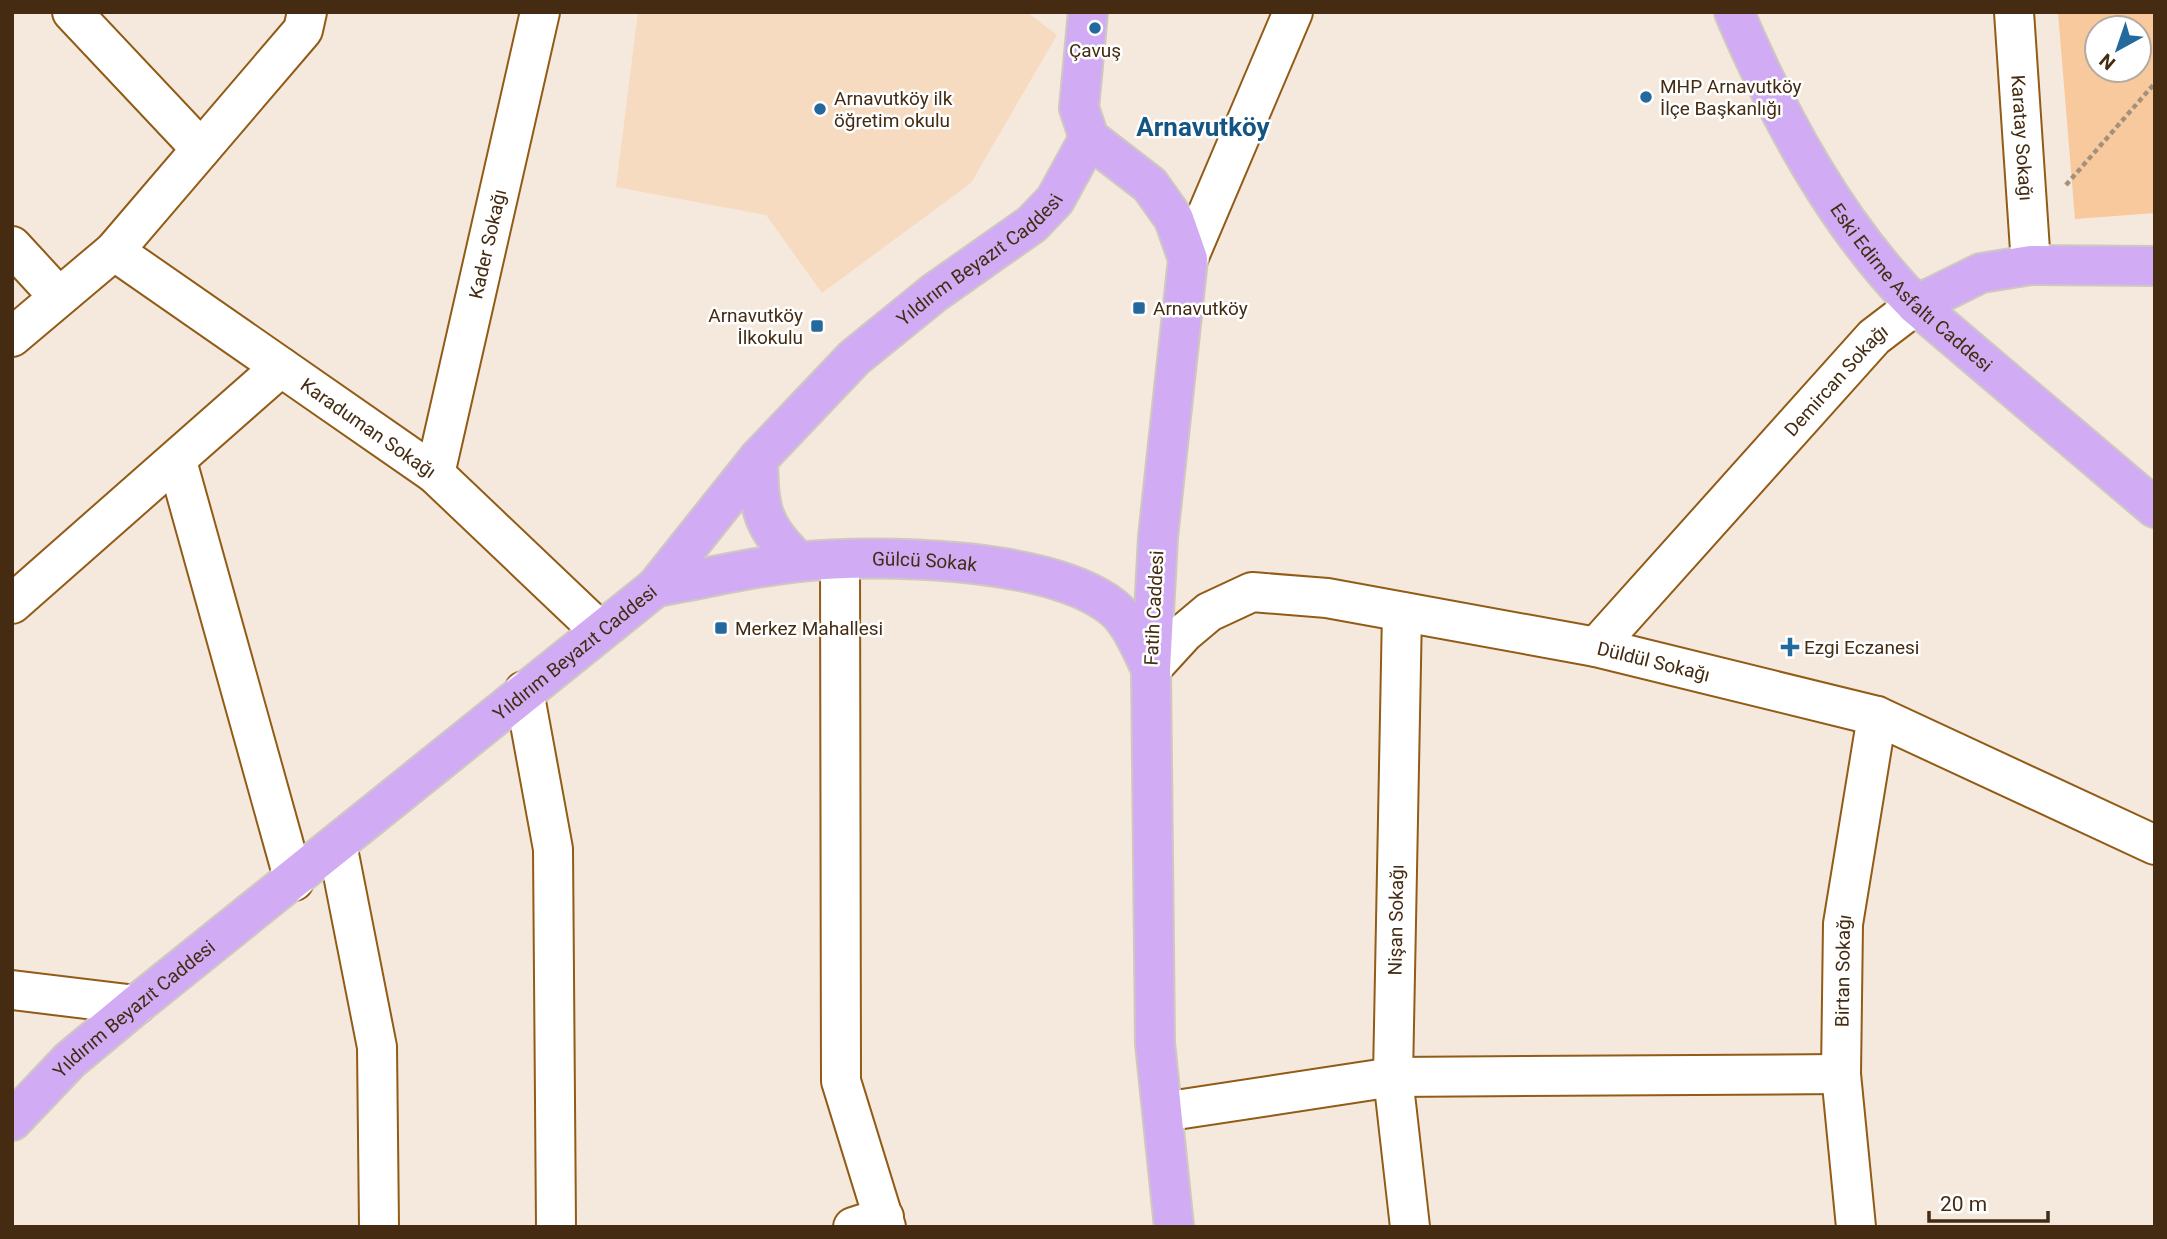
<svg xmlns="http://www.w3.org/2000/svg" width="2167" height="1239" font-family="Roboto,sans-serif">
	<rect width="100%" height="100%" fill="#f5e8dc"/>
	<path fill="#f7dbc1" d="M638,12h389l30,23 -86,148 -149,110 -56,-78 -150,-28z"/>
	<path fill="#f7c99d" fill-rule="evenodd" d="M2058,12h97v201l-80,6zM2097,28h42v42h-42z"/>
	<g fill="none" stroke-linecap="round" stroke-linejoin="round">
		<g stroke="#925b16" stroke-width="42">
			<g id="minor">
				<path d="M72,12l129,137"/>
				<path id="s1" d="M2014,12l17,253"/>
				<path d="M12,246l46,50"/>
				<path id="s2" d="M114,251l321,223 165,157"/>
				<path d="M1188,259l105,-247"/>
				<path d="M12,337l102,-86 189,-221 4,-18"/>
				<path d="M177,461l117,420"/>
				<path id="s3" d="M435,474l105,-462"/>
				<path d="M840,561l1,520 45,146"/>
				<path d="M12,604l269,-237"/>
				<path d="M1402,612l-9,465 17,150"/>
				<path id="s4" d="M1596,647l278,-310 42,-32"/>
				<path id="s5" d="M1151,669l33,-36 25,-21 43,-20 75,6 269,49 281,69 278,129"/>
				<path d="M524,691l29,158 3,378"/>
				<path d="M337,844l40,203 2,180"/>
				<path d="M12,990l124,15"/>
				<path d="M1163,1112l230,-35 448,-3"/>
				<path d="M853,1227l31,-10"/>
				<path id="s6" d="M1856,1227l-15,-153 2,-150 34,-208"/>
			</g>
		</g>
		<g stroke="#cec8c1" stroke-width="42">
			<g id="major">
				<path d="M1088,12l-9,96 10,30 61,47 24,34 14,40 -30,278 -7,132 4,374 19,184"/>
				<path id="s7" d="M1734,12c45,105 101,211 182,293l239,203"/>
				<path d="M1916,305l65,-32 50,-8 124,1"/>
				<path d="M758,459c1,51 3,67 41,103"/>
				<path id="s8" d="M656,587c47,-8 95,-20 142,-25 81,-8 242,-5 309,41 23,15 32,42 44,66"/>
				<path id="s9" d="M12,1121l58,-61 66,-55 520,-418 102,-128 96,-101 80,-65 98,-69 23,-24 34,-62"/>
			</g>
		</g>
		<path stroke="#a3917e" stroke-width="4.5" stroke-dasharray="5 3.5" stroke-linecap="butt" d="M2066,185l89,-102"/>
		<use href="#minor" stroke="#fff" stroke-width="38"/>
		<use href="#major" stroke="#d1acf4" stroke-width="38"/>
	</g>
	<g fill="#24699e" stroke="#fff" stroke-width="2.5">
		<circle cx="1095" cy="28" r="7"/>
		<circle cx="1646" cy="97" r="7"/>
		<circle cx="820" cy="109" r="7"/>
		<rect x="1132" y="301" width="14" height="14" rx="3.5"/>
		<rect x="810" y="319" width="14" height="14" rx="3.5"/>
		<rect x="714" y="621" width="14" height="14" rx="3.5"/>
		<path d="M1786.5 636.5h7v7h7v7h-7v7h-7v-7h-7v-7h7z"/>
	</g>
	<g text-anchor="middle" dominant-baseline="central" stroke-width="5" stroke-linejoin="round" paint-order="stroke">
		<g font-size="19" fill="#442b11" stroke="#fff" text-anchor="start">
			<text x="1095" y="50" text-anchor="middle">Çavuş</text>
			<text x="1660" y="86">MHP Arnavutköy<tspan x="1660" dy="22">İlçe Başkanlığı</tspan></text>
			<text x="834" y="98">Arnavutköy ilk<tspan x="834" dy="22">öğretim okulu</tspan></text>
			<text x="1153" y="308">Arnavutköy</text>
			<text x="803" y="315" text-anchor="end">Arnavutköy<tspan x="803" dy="22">İlkokulu</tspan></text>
			<text x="735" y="628">Merkez Mahallesi</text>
			<text x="1804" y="647">Ezgi Eczanesi</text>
		</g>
		<g font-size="19" fill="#442b11" stroke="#fff">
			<text stroke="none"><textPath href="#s1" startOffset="126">Karatay Sokağı</textPath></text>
			<text stroke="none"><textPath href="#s3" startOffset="236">Kader Sokağı</textPath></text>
			<text stroke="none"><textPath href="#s9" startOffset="1300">Yıldırım Beyazıt Caddesi</textPath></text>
			<text stroke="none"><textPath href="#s7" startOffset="331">Eski Edirne Asfaltı Caddesi</textPath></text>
			<text stroke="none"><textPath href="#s4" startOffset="359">Demircan Sokağı</textPath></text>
			<text stroke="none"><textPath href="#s2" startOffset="310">Karaduman Sokağı</textPath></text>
			<text stroke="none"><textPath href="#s8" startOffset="271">Gülcü Sokak</textPath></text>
			<text transform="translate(1154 608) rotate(-87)">Fatih Caddesi</text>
			<text stroke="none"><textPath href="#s9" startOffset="733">Yıldırım Beyazıt Caddesi</textPath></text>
			<text stroke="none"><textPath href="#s5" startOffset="537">Düldül Sokağı</textPath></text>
			<text transform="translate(1396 920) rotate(-89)">Nişan Sokağı</text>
			<text stroke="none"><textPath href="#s6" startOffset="257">Birtan Sokağı</textPath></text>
			<text stroke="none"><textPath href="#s9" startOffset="166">Yıldırım Beyazıt Caddesi</textPath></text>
		</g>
		<g font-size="26" font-weight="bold" fill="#145584" stroke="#fff">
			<text x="1203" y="127">Arnavutköy</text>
		</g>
	</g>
	<rect width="2167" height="1239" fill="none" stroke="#442b11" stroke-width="28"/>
	<g transform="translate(2118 49) rotate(220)"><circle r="33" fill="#ffffff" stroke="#b4aaa0" stroke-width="2"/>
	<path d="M0-5L12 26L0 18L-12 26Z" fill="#24699e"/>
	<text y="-10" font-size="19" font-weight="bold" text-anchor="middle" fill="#442b11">N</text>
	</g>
	<path d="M1929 1211v10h119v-10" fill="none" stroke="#442b11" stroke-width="3.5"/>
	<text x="1940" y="1211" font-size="21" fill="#442b11" stroke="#ffffff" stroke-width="5" paint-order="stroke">20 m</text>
</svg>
